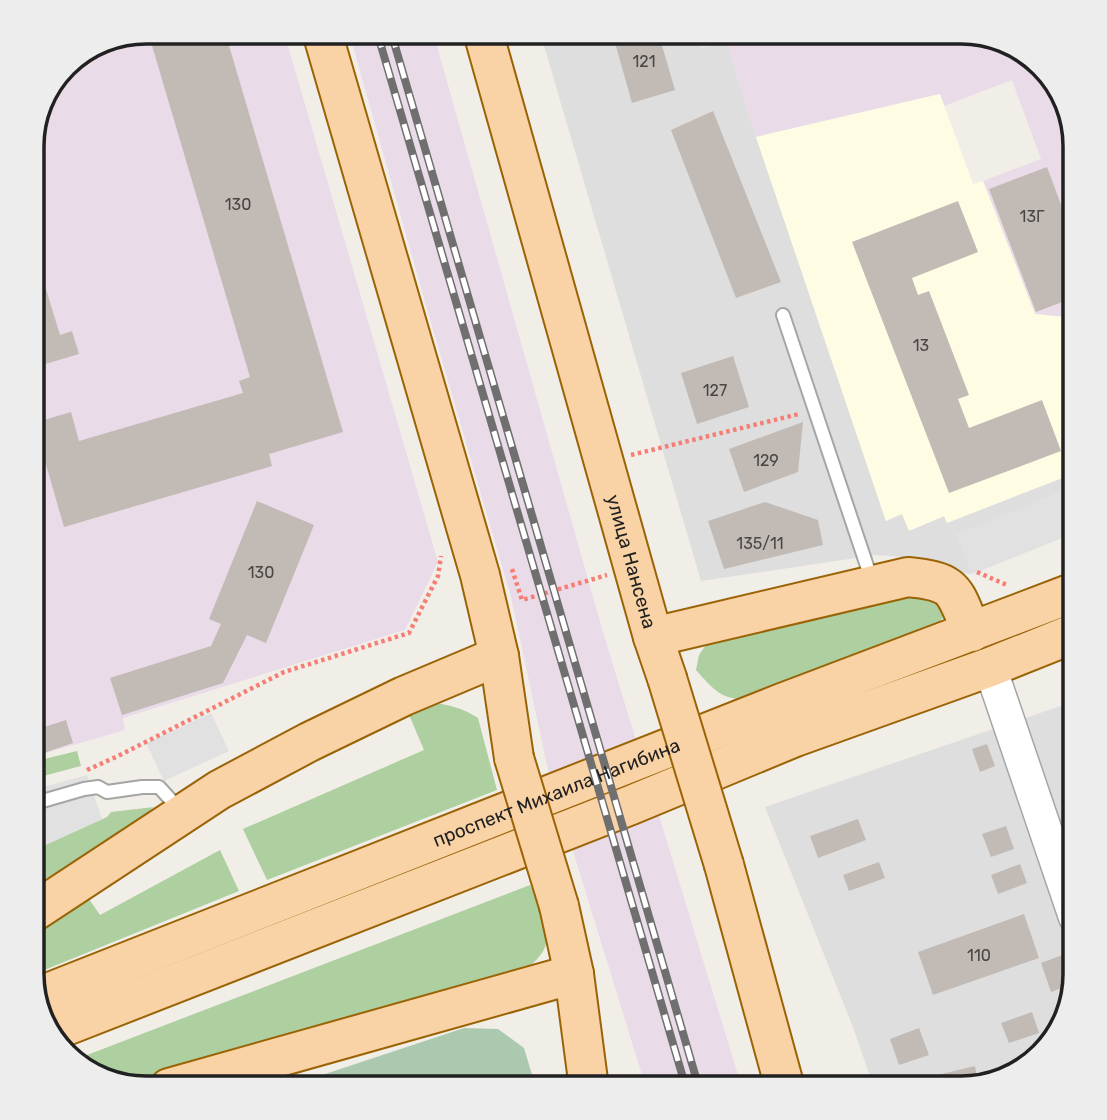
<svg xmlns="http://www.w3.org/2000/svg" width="1107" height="1120" font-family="Rubik,sans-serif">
	<rect width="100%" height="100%" fill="#f1eee8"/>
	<path fill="#dfdede" d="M540,32h157l5,16 24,-8 30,97 130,384 16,-8 8,17 35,-14 2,6 128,-49v13l-118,49 15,39 -20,-2 -38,-14 -38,-3 -175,26z
		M1075,701v273l-11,50 -28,36 -74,28h-88l-21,-61 -88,-220z"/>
	<path fill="#eadbe8" d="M146,32h138l154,530 -33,68 -282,88 2,12 -93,27v-619l38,-78z
		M349,32h84l170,600 139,456h-96l-98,-318 -37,-173 -86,-295z
		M697,32h271l43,11 36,28 28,74v173l-40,-4 -52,-133 58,-22 -29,-79 -68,26 -4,-12 -184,43 -30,-97 -25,8z"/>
	<path fill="#fefde4" d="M940,94l33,90 10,-3 52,133 40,4v155l-128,50 -3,-7 -35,15 -7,-17 -16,7 -130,-384z"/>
	<path fill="#aecf9f" d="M895,590l46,8 4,17 -12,15 -179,68c-31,4 -38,-6 -58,-28l3,-15 13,-19z
		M430,703c18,1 32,5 48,15l19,72 -230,90 -24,-51 181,-79 -17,-40z
		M77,751l4,15 -49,13v-17z
		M154,807l-22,19 -100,61v-36l75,-34 4,-5z
		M220,850l19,41 -207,84v-40l2,-4 53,-35 13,19z
		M530,885c27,57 25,69 -30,100l-361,102 -43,-10 -22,-17z"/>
	<path fill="#aac9ae" d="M464,1028l34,1 26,19 12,40h-253z"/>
	<path fill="#e1e1e1" d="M1075,486v47l-103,41 -16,-39z
		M211,713l18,38 -65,30 -18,-38z
		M87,775l15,44 -70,32v-61z"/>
	<path fill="#c2bab5" d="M148,32h77l118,400 -74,22 3,12 -208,61 -30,-104 37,-11 8,29 164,-48 -4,-12 11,-4z
		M612,32h46l17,58 -43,13z
		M713,111l68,171 -45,16 -65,-168z
		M34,133l6,19 -8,3v-17z
		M1047,167l28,75v55l-39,15 -47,-123z
		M38,200l7,23 -13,4v-25z
		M958,201l20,51 -66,26 6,17 11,-4 40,104 -11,4 11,29 73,-28 19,51 -112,42 -97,-251z
		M32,243l28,92 12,-4 7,23 -47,14z
		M733,356l16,51 -52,17 -16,-51z
		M803,422l-5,50 -54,20 -15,-43z
		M257,501l57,24 -48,118 -19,-8 -24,48 -101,32 -12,-37 101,-32 10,-22 -12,-5z
		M765,502l53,18 5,25 -99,24 -16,-48z
		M66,720l7,23 -41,14v-26z
		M987,744l8,22 -15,6 -8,-23z
		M858,819l8,21 -48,18 -8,-22z
		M1006,826l8,23 -23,8 -9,-23z
		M879,862l6,16 -36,13 -6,-16z
		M1020,864l7,19 -29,11 -7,-19z
		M1024,914l15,44 -106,37 -15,-43z
		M1065,954l8,30 -22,8 -10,-29z
		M1032,1012l7,21 -30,10 -8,-20z
		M919,1028l10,27 -30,10 -9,-26z
		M975,1066l3,16 -16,6h-78z"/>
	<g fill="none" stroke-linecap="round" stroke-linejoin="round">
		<g stroke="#a5a5a5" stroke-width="16">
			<path id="service" d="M783,315l89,266
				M32,804l52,-15 14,-2 9,5 35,-5h17l22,24"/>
		</g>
		<g stroke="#a5a5a5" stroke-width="35">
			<path id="tertiary" d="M990,667l85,250"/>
		</g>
		<g stroke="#9a6305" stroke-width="42">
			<g id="primary">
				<path d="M322,32l158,543 19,81 15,102"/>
				<path id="s1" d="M483,32l170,605 14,41"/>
				<path d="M653,637l255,-60c50,5 45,13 64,55"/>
				<path d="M724,865l61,223"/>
				<path d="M559,906l15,68 15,114"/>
				<path d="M32,913l187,-123 90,-48 95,-46 95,-40"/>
				<path id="s2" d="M40,996l742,-293 293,-111"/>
				<path d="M53,1031l578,-226 164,-68 195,-70 85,-34"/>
				<path d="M169,1088l405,-114"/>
			</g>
		</g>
		<path stroke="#f67e75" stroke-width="4.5" stroke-dasharray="3.5 3.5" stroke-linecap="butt" d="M631,455l168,-41
			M512,569l10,31 85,-25
			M977,572l30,13
			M87,770l29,-13 168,-85 125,-39 29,-57 3,-20"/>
		<use href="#service" stroke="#fff" stroke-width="12"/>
		<use href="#tertiary" stroke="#fff" stroke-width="32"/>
		<use href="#primary" stroke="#f9d2a5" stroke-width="38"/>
		<g stroke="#6f6f6f" stroke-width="8">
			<path id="rail" d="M377,32l309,1056
				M391,32l308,1056"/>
		</g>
		<use href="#rail" stroke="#fff" stroke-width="5" stroke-dasharray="16" stroke-linecap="butt"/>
		<g stroke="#9a6305" stroke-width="42" stroke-linecap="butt">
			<path id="primary-bridge" d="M667,678l57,187
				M514,758l45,148"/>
		</g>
		<use href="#primary-bridge" stroke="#f9d2a5" stroke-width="38"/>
	</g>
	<g text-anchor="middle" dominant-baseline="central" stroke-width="5" stroke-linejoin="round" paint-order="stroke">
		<g font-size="16" fill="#494746">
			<text x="644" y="61">121</text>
			<text x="238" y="204">130</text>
			<text x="1032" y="216">13Г</text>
			<text x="921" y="345">13</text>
			<text x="715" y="390">127</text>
			<text x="766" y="460">129</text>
			<text x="760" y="543">135/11</text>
			<text x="261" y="572">130</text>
			<text x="979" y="955">110</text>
		</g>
		<g font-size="19" fill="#212121" stroke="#fff">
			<text stroke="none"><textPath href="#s1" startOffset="550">улица Нансена</textPath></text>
			<text stroke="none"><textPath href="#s2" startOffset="555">проспект Михаила Нагибина</textPath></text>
		</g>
	</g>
	<path d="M0 0H1107V1120H0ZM146 44H961A102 102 0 0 1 1063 146V974A102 102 0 0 1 961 1076H146A102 102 0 0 1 44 974V146A102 102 0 0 1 146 44Z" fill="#ededed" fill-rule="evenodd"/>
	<path fill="none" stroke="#212121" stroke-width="3.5" d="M146 44H961A102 102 0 0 1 1063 146V974A102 102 0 0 1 961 1076H146A102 102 0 0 1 44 974V146A102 102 0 0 1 146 44Z"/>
</svg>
